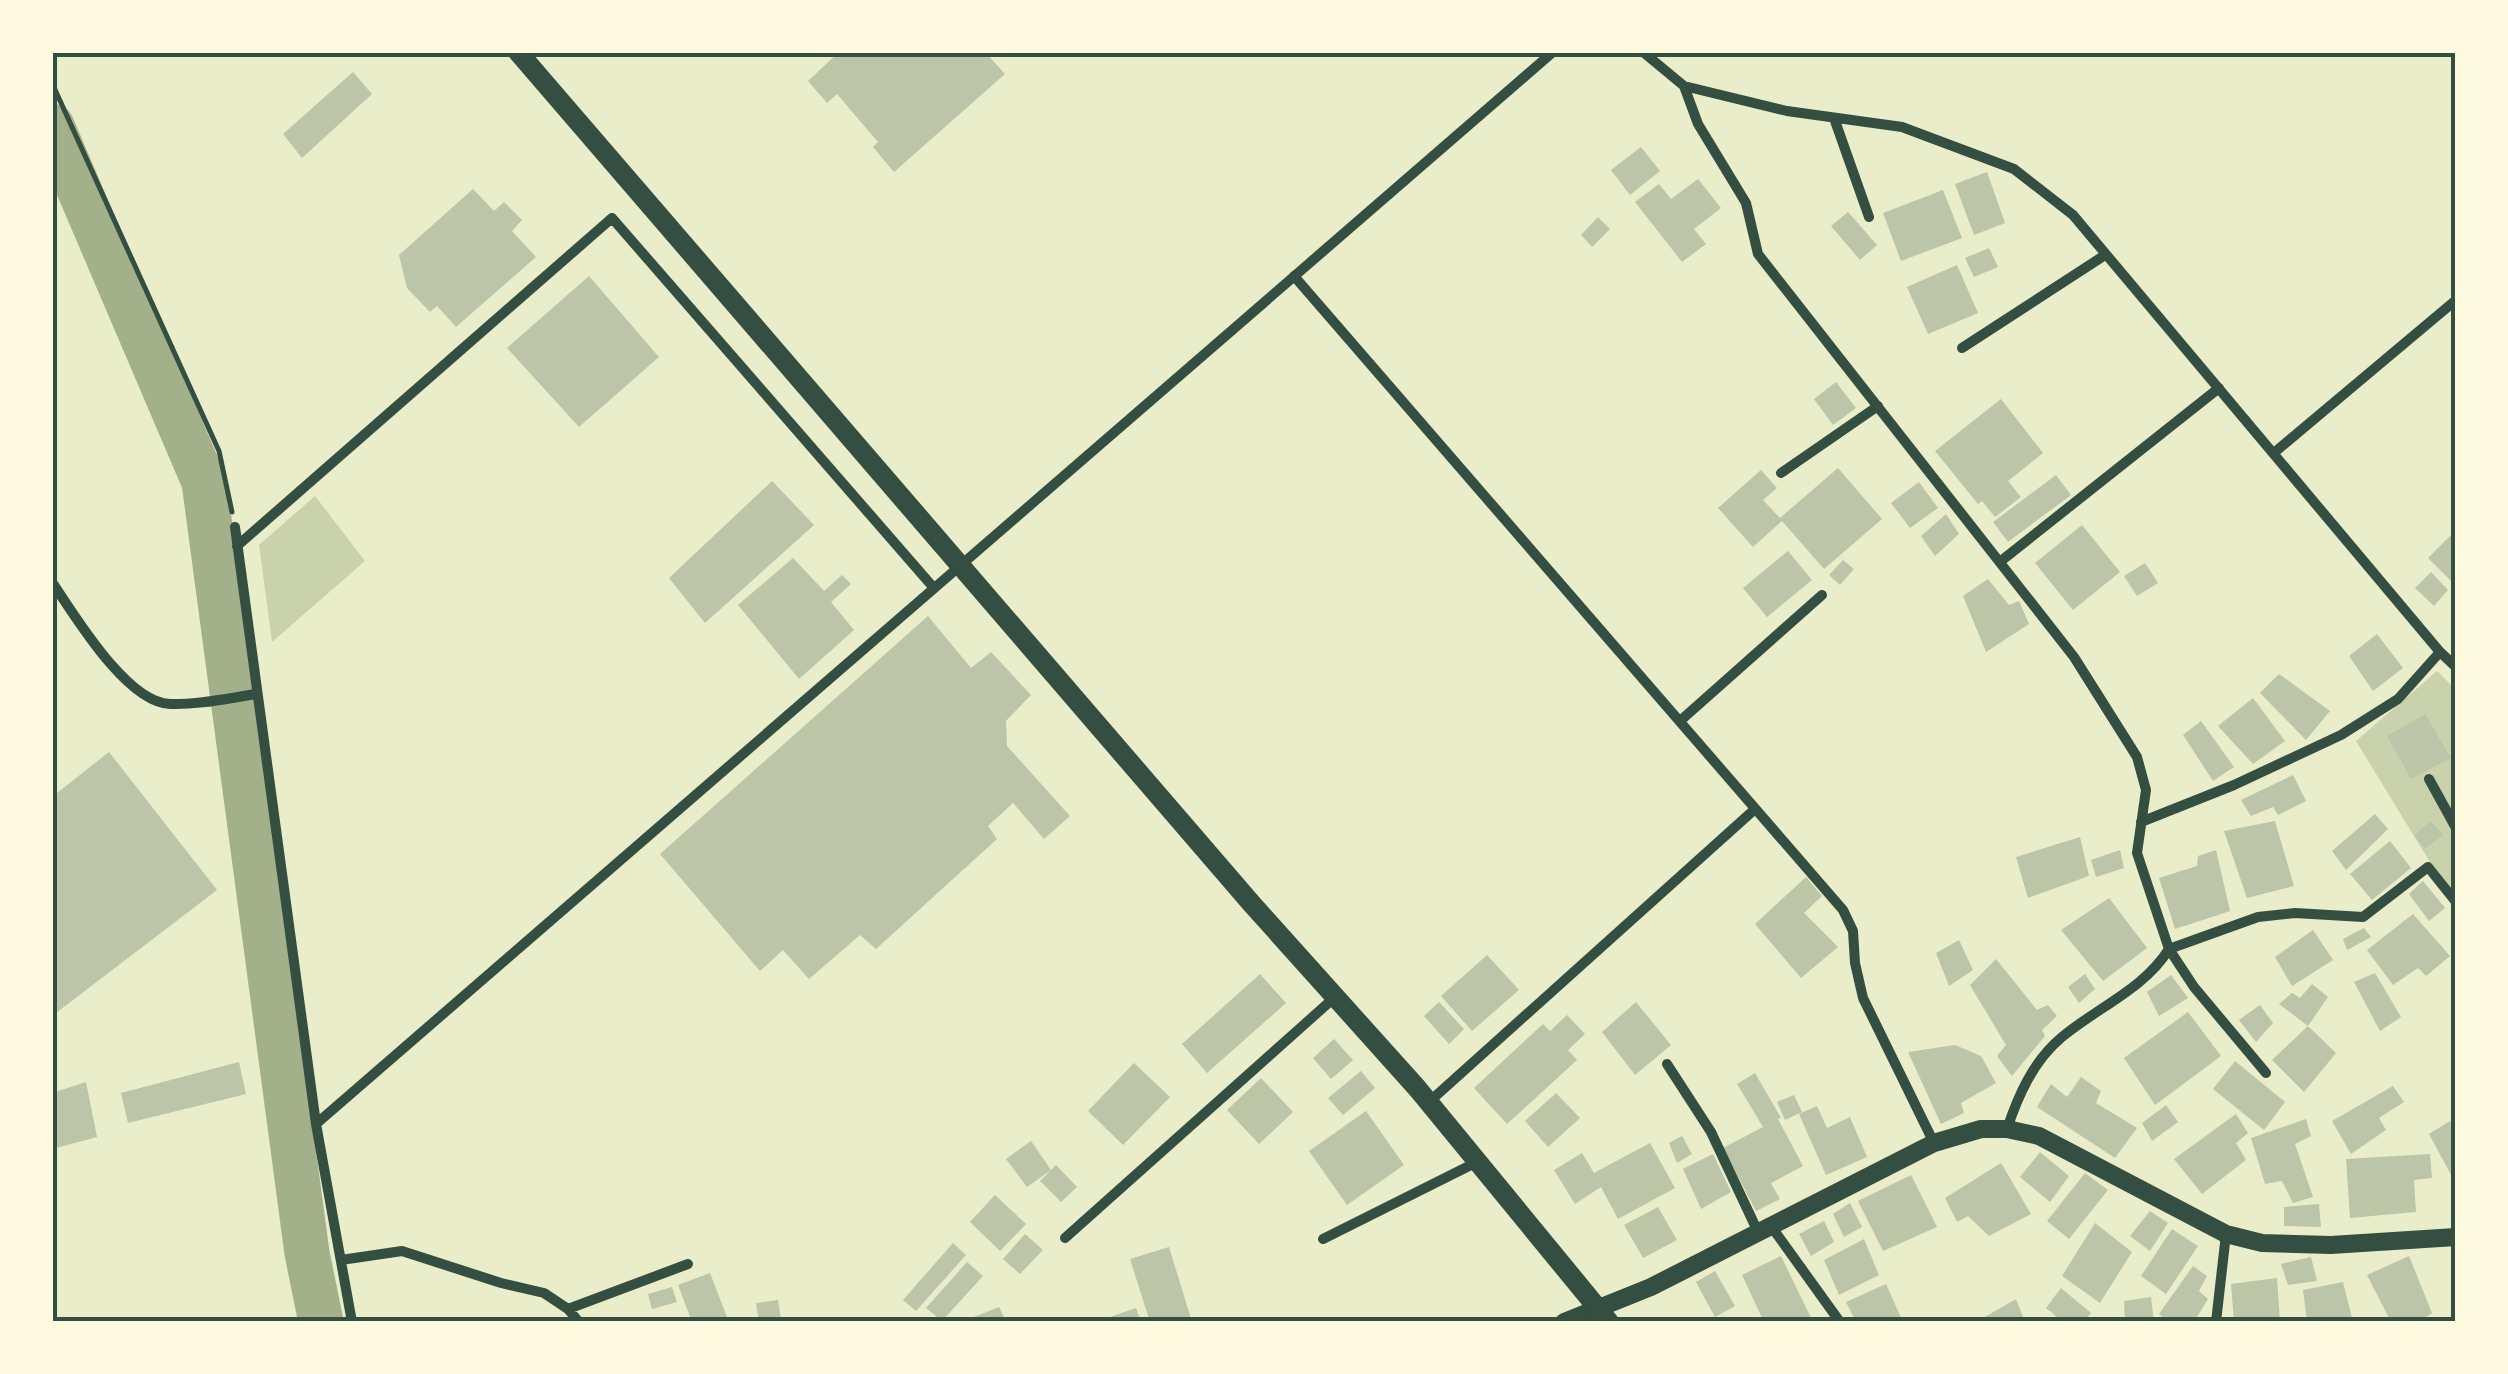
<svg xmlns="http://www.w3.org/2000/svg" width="2508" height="1374" font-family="Raleway,sans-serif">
	<rect width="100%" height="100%" fill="#e9edc9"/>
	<path fill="#cad2ad" d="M315,496l50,65 -93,81 -13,-97z
		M2437,671l18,18v203l-5,3 -94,-154z"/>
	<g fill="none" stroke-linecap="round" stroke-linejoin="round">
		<path stroke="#a3b18a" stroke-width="45" d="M52,126l152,356 103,771 14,69"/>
	</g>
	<path fill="#bcc5a7" d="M839,52h146l20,22 -111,98 -21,-25 5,-5 -41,-48 -10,9 -19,-22z
		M353,72l19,22 -70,64 -19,-24z
		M1641,147l19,24 -30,24 -19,-25z
		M1987,172l18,51 -31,12 -19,-51z
		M1698,179l23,29 -27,21 12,15 -24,18 -47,-60 24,-18 12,15z
		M473,189l21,22 10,-9 18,18 -10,11 24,26 -80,70 -19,-21 -7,6 -23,-24 -8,-33z
		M1943,190l19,48 -61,23 -18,-48z
		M1848,212l29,33 -17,15 -29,-34z
		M1598,217l12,12 -18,18 -11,-12z
		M1989,248l9,19 -24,10 -9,-19z
		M1957,265l21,48 -50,21 -21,-47z
		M589,276l70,81 -80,70 -72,-79z
		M1836,382l20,26 -23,17 -19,-26z
		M2001,399l42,54 -35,28 13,16 -26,20 -13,-16 -4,3 -43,-53z
		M1838,468l44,51 -58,50 -42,-48 -29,26 -35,-39 43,-38 16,18 -14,12 17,18z
		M2056,475l15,20 -63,47 -15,-20z
		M772,481l42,44 -109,98 -36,-45z
		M1919,482l19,26 -28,20 -19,-25z
		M1946,514l13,20 -24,22 -14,-20z
		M2082,525l38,47 -47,38 -38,-47z
		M2456,530v52l-2,2 -26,-26z
		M1788,551l24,29 -45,37 -24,-29z
		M793,558l31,33 18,-16 9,9 -20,18 23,28 -55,49 -61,-74z
		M1843,560l11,9 -14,16 -11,-10z
		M2145,563l13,20 -21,13 -13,-20z
		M2431,572l17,18 -14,16 -19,-18z
		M1988,579l21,26 10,-4 10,23 -43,28 -23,-56z
		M928,616l43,52 20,-16 40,43 -25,26 1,25 63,70 -26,23 -31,-36 -25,23 9,13 -121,110 -16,-14 -51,44 -26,-29 -23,21 -100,-117z
		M2377,634l26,34 -30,23 -24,-35z
		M2279,674l51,37 -24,29 -46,-47z
		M2253,698l32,43 -32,23 -35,-38z
		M2425,714l26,44 -40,21 -24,-43z
		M2201,721l33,46 -21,14 -30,-46z
		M109,752l108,138 -165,126v-219z
		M2293,775l13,26 -28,14 -5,-8 -22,9 -10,-16z
		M2375,814l13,15 -42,41 -14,-19z
		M2275,821l19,65 -47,12 -23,-67z
		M2431,821l12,14 -18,14 -11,-14z
		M2080,837l9,39 -61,22 -12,-41z
		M2390,841l21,27 -39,32 -22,-26z
		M2120,850l4,18 -28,9 -5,-17z
		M2216,850l14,61 -55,18 -16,-51 38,-12 1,-10z
		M1806,877l16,19 -18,17 34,34 -37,31 -46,-54z
		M2423,881l22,27 -16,13 -20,-27z
		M2109,898l38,50 -44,33 -42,-51z
		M2413,914l37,42 -24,20 -8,-8 -25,17 -26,-35z
		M2364,928l7,9 -24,13 -4,-11z
		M2313,930l20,30 -41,26 -17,-29z
		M1959,940l14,30 -24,16 -13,-33z
		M1487,955l32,35 -47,41 -31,-35z
		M1996,959l41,51 11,-5 9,11 -15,14 3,6 -33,40 -15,-20 9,-11 -36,-60z
		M2375,973l26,44 -21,14 -26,-49z
		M1260,974l26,29 -79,70 -25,-29z
		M2085,974l10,15 -16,14 -11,-16z
		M2171,975l17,23 -29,18 -12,-24z
		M2312,984l16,13 -20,29 -29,-22 13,-11 8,5z
		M1439,1002l25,27 -15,15 -25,-28z
		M1636,1002l35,43 -36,30 -33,-43z
		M2260,1005l13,18 -17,19 -17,-22z
		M2188,1012l33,44 -66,49 -31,-47z
		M1567,1015l18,19 -17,16 9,10 -70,64 -33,-36 69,-64 7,7z
		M2308,1026l28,27 -32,39 -32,-32z
		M1334,1039l19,21 -22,19 -18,-21z
		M1955,1045l26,11 15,27 -35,20 3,10 -23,11 -33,-72z
		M2235,1061l50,41 -21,28 -51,-41z
		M239,1062l7,32 -118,29 -7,-30z
		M1134,1063l36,34 -47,48 -35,-34z
		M1361,1071l14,17 -32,27 -15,-17z
		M1755,1073l26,45 -3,1 25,47 -32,17 9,16 -24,12 -33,-63 40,-21 -26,-43z
		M2081,1077l20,14 -5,12 41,25 -22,30 -78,-51 14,-23 16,13z
		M1261,1078l32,34 -34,32 -32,-34z
		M86,1082l11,55 -41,11 -4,-55z
		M2393,1086l11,16 -25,16 7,12 -35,24 -19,-33z
		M1556,1093l24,25 -32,29 -23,-26z
		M1794,1095l8,17 -17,8 -8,-18z
		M2166,1105l12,17 -26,19 -10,-18z
		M1817,1106l10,22 23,-11 17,40 -41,18 -27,-61z
		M1366,1111l38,54 -57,40 -38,-54z
		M2236,1114l12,19 -12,10 10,17 -44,34 -28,-35z
		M2306,1119l5,17 -16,8 18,53 -20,6 -11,-22 -17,3 -14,-46z
		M2450,1121l6,10v53l-27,-50z
		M1682,1136l10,18 -15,9 -8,-20z
		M1031,1141l20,29 -24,17 -21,-28z
		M1650,1143l25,45 -57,31 -17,-32 -26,17 -21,-34 28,-17 12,20z
		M2040,1152l29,24 -19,26 -30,-25z
		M1713,1154l18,38 -30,17 -18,-40z
		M2430,1154l2,24 -18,2 2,32 -66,6 -4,-59z
		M2001,1163l30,51 -42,22 -21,-20 -11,6 -12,-24z
		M1056,1165l21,22 -16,15 -21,-21z
		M2085,1173l23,17 -39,49 -22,-18z
		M1911,1175l26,52 -54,24 -25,-50z
		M995,1195l31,29 -26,27 -30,-29z
		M1850,1203l12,24 -18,10 -11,-23z
		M2319,1204l2,23 -37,-1v-19z
		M1658,1207l19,33 -34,18 -19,-33z
		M2150,1211l18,12 -18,28 -20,-15z
		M1824,1221l10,21 -23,14 -12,-22z
		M2095,1223l37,29 -32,51 -38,-27z
		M2172,1229l26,17 -32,48 -25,-18z
		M1025,1234l18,16 -23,24 -17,-15z
		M1864,1239l15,36 -40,20 -15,-35z
		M953,1243l13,12 -50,56 -13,-11z
		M1169,1247l23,75h-42l-20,-63z
		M1781,1256l32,66h-49l-22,-47z
		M2409,1256l23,57 -13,9h-28l-24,-47z
		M2311,1257l6,24 -29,4 -7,-21z
		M967,1262l16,14 -41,45 -16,-13z
		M2193,1266l14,10 -8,15 9,8 -14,23h-25l-10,-8z
		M1715,1271l20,35 -20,11 -19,-35z
		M710,1273l17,44 -14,5h-21l-14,-37z
		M2277,1278l3,44h-46l-3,-38z
		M2343,1282l10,40h-46l-4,-32z
		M1886,1284l17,38h-47l-10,-20z
		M672,1287l5,15 -25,7 -4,-15z
		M2061,1288l30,25 -7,9h-21l-17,-14z
		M2151,1297l3,25h-29l-1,-21z
		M2016,1299l9,23h-49z
		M778,1300l3,20 -22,2 -3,-19z
		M999,1307l7,14h-42z
		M1136,1308l5,14h-42v-1z"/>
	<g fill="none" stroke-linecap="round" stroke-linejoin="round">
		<path stroke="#344e41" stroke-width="5" d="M52,83l167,368 13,61"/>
		<path stroke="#344e41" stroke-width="10" d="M1643,52l41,34 103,25 115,16 112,42 59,46 367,437 16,15
			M1684,86l14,38 48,79 12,51 316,403 63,100 9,33 -9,63 32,96c-25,40 -71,58 -107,88 -29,24 -44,59 -55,92
			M1834,118l35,99
			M1294,276l549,634 10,21 2,32 8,35 71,145
			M1962,348l143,-93
			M2275,452l181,-152
			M1781,473l97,-67
			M235,527l81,597 36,198
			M237,546l375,-328 321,369
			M2001,561l218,-173
			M52,582c23,34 75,121 118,122 29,1 59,-6 87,-10
			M1680,721l142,-126
			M2429,779l27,49
			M2141,822l93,-37 107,-50 57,-36 42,-47
			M1667,1064l44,68 47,100
			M2266,1073l-72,-86 -25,-38 89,-32 37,-4 68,4 65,-50 28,35
			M1429,1102l326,-293
			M316,1124l1237,-1072
			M1771,1226l69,96
			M1065,1238l270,-241
			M1323,1239l154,-77
			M341,1260l61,-9 99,32 43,10 24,16 11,13
			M568,1309l120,-45
			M2216,1322l10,-88"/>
		<path stroke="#344e41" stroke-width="18" d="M1564,1322l87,-35 283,-144 47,-14h26l32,7 187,98 36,9 69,2 125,-8"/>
		<path stroke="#344e41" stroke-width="20" d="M518,52l733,851 166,185 192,234"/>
	</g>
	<rect width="2508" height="1374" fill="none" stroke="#fefae0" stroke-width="110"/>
	<rect x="55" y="55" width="2398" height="1264" fill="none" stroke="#344e41" stroke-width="4"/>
</svg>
